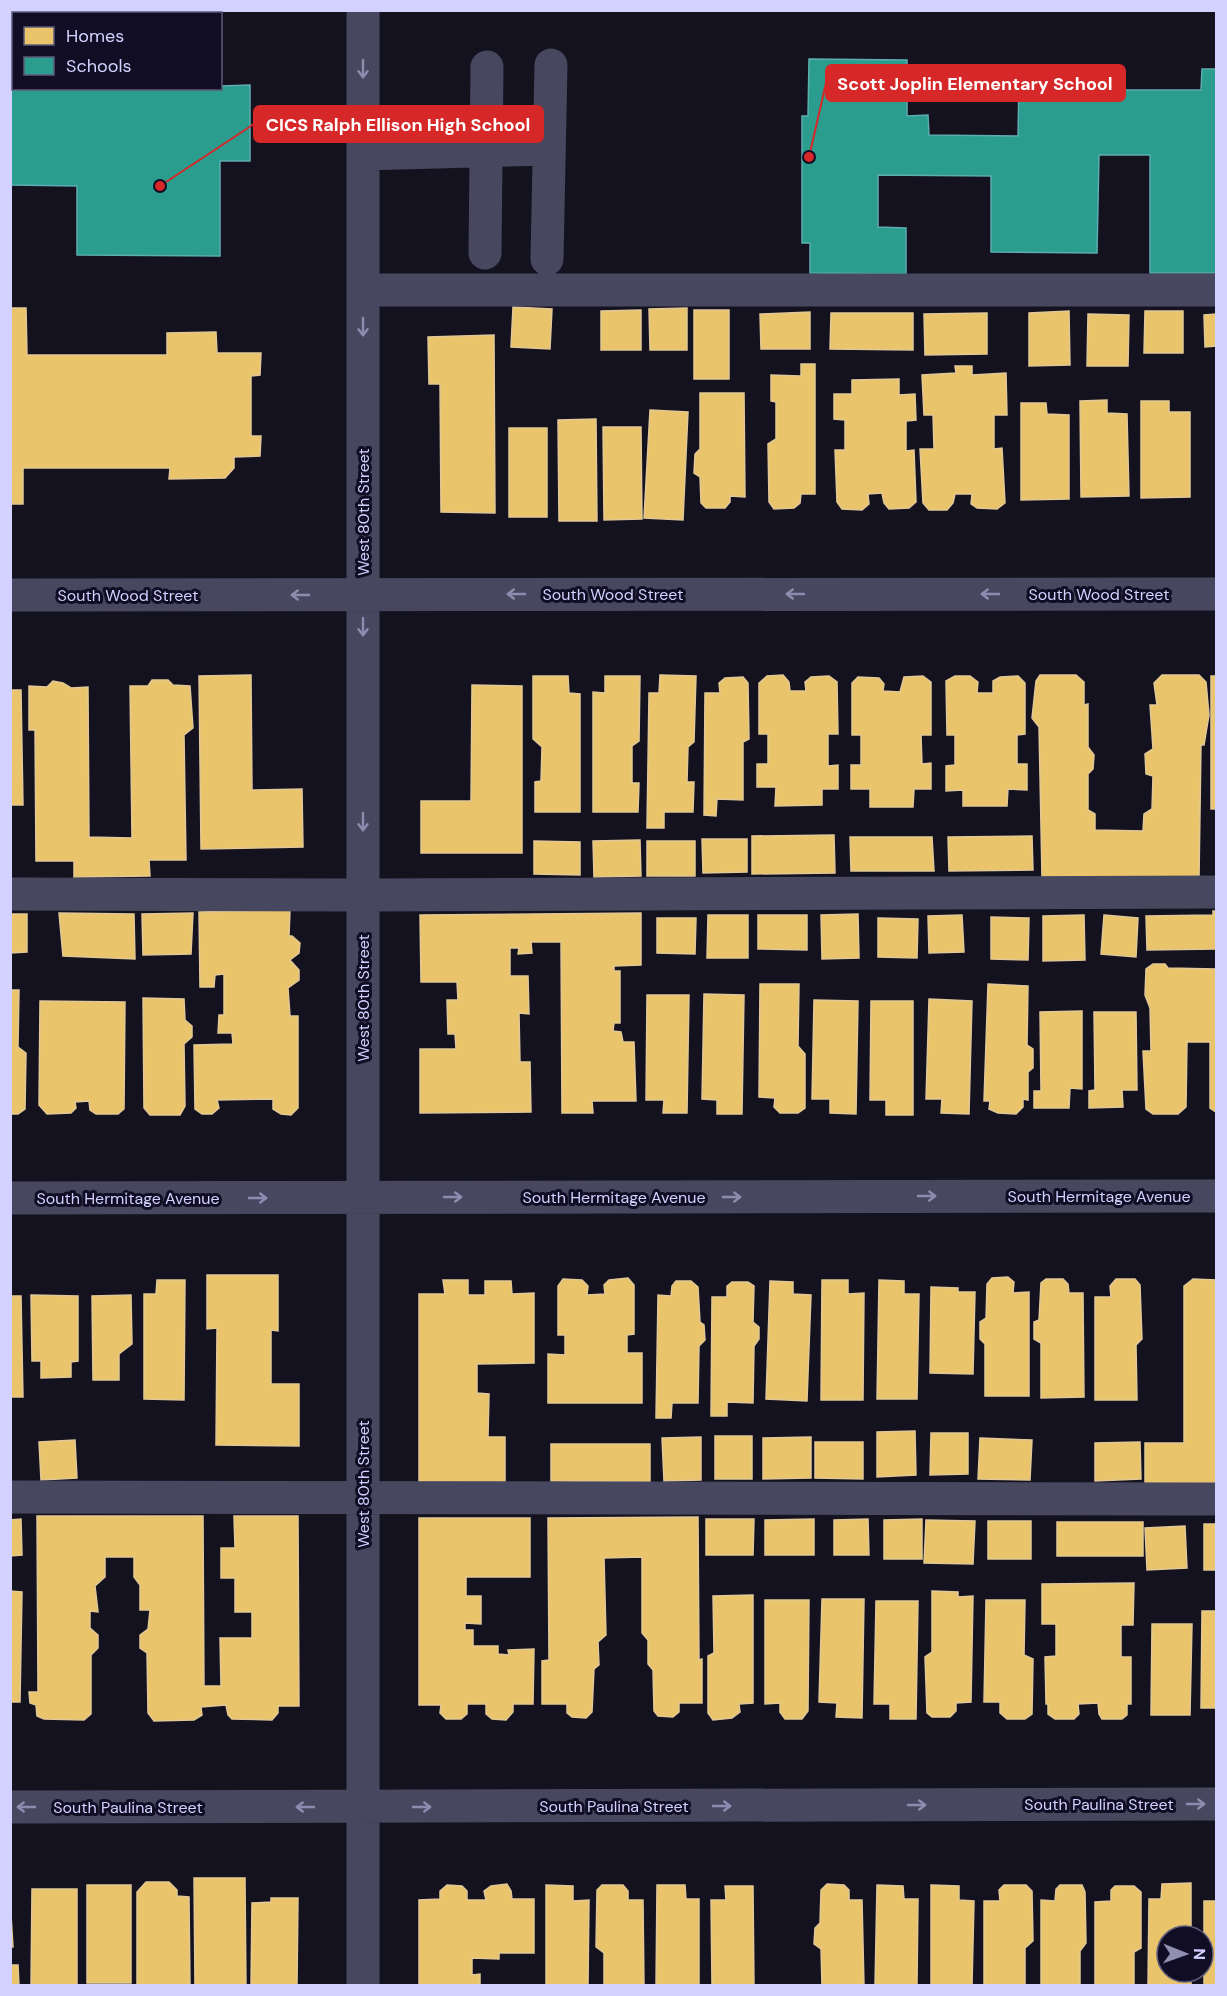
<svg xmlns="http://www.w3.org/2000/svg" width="1227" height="1996" font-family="'DM Sans',sans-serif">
	<rect width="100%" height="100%" fill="#14121f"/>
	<path fill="#e9c46a" stroke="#e2c897" stroke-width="1.5" d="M513,307l39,2 -2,40 -39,-2z
		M10,308h16l1,47h140v-22l49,-1 1,21h44l-1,22 -9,1v60h10l-1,20 -26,1v11l-9,10 -56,1 1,-11h-147v36h-13z
		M687,308v42h-37l-1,-41z
		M641,310v40h-40v-39z
		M694,310h35v69h-35z
		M1069,311l1,54 -41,1v-53z
		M1145,311h38v42h-39z
		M810,312v37h-49l-1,-35z
		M831,313h82v37l-83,-1z
		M987,313v41l-62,1 -1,-41z
		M1088,314l41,1 -1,51h-41z
		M1216,314v32l-11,1 -1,-32z
		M494,335l1,178 -54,-1 -1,-128h-11l-1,-47z
		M801,364h14v130h-14l-1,9 -6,5 -20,1 -5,-7 -1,-58 8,-5v-37l-5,-1v-26l30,1z
		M955,366h17v9l34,-2 1,42h-13v34l8,-1 3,55 -8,6 -20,-1 -6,-4 1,-10h-17l-2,9 -6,7h-18l-6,-7 -3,-54h14l-1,-34h-9l-2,-40 34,-2z
		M899,379v16l16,-1 1,26 -10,1v30l8,-1 2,52 -7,6 -20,1 -5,-6 -2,-10 -14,1 1,10 -7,6 -20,-1 -5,-7 -2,-52h10v-30l-11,-1v-25h18v-14z
		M700,393h44l1,104 -15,-1v6l-5,6h-19l-5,-5 -1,-26 -6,-4 1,-19 5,-5z
		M1107,400v13l20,1 2,82 -48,1 -1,-96z
		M1141,401h28v11h21v85l-49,1z
		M1021,403h25l1,11 22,1v84l-48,1z
		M650,410l38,2 -5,108 -39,-2z
		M596,419l1,102h-38l-1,-101z
		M603,427h38l1,92 -38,1z
		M509,428h38v89h-38z
		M251,675l1,115 50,-1 1,58 -102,2 -2,-173z
		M660,675l36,1 -2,66 -6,5 -1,35h7l-1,30h-29v16h-17l2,-135h10z
		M783,675l6,7 1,9h16l-1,-9 6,-5 18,-1 8,6 1,52h-10v32l10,-1v24h-16v16l-47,1 1,-19h-19v-23h11v-30h-9v-51l8,-7z
		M1040,675h36l8,7v23l4,-1v43l6,8 -1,14 -5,5v36l7,4v16l48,1 1,-17 8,-5 1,-33 -7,-2 -1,-20 8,-5 -3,-44h7l-3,-22 8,-8h37l7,7 3,33 -5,30h-3l-2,134 -157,-2 -3,-150 -7,-9 4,-37z
		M533,676h35l1,17 11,1v118h-45v-30l6,-1 1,-34 -9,-8z
		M605,676h35l-1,65 -7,5v37h7l-1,29h-45v-120l12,1z
		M923,676l8,6v53h-10l1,29 9,-1v26h-17l-1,18h-43v-18h-19v-24h10v-30h-9v-52l6,-6 21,1 5,6 -1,7 17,1 4,-15z
		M955,676h15l8,6 -1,11h16v-12l7,-4 18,-1 7,7v51l-8,1v29h10v26l-19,-1 -1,17h-44v-16l-17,1v-25l9,-1v-30h-8l-1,-54z
		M1211,676h5v133h-5z
		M743,677l5,6 1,56 -6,3v58l-26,-1 -1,17 -12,-1 1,-122h15l-1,-10 6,-5z
		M152,680h16l5,5 17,1 3,42 -9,7 2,125h-37l1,16 -76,1v-16h-38l-1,-131h-6v-44l18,1 6,-6 10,2 8,5 17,-1 1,150 43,1 -2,-152h18z
		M472,685l50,1v167h-101v-52h50z
		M10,690h11l2,115h-13z
		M834,835l1,38 -83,1v-38z
		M1032,836l1,34 -84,1 -1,-34z
		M850,837h82l2,34h-83z
		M702,839h45v33l-44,1z
		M640,840l1,36 -47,1 -1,-36z
		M534,841l46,1v33l-46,-1z
		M647,841h48v35h-48z
		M290,910l-1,26h3l8,7 -1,10 -9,7 9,10v10l-11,8 2,28h8v92l-7,7 -10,-1 -8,-5v-10l-56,1 2,8 -7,6h-10l-7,-5 -1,-64 39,-1 -1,-11h-14l1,-18h5v-41l-9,1 -1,12h-14l-1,-75z
		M1213,911h3v38l-69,1 -1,-34 67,-1z
		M59,913l75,1 1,45 -72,-3z
		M193,913l-2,41 -48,1 -1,-41z
		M641,913v52l-27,1v5h6v52h-6l-1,8 8,1 2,10h11l2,59h-44l1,12h-31l-1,-171h-30l1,11 -14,1 1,-6h-9v28h18l1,38 -10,-1 1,49h10l1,50 -111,1v-64h36l-1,-15h-7l-1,-34h11l-1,-18h-36l-1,-67z
		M10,914h17v38l-17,1z
		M858,914l1,44 -37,1 -1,-44z
		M708,915h40v43h-41z
		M758,915h49v35l-49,-1z
		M962,915l2,37 -35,1 -1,-37z
		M1084,915l1,45 -42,1v-45z
		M1104,915l34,3 -2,39 -35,-3z
		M991,917l38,1 -1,42 -37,-1z
		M657,918h39l-1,36 -38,-1z
		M878,918l40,1 -1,39 -39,-1z
		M1153,964h12l3,4 48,1v143l-6,-4v-66h-23l-1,65 -8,7h-25l-7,-5 -3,-58h8l-1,-43 -5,-13 1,-26z
		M760,984h39l-1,62 7,8v54l-7,5h-18l-6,-6 1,-9 -16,-1z
		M988,984l40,2 -1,59 6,4v19l-5,4v28l-5,-1v8l-7,7 -18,-1 -9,-4 1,-8h-6z
		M10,990h9l-1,57 8,6 -1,56 -7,5h-8z
		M704,994l40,1 -2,119h-25v-14l-15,-1z
		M647,995h42l-2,118h-24l1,-13h-18z
		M143,998l41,1 1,21 7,6v11l-8,7 1,62 -5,9h-30l-6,-7z
		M929,999l43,2 -3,113 -28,-1 1,-14h-16z
		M814,1000l44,1 -2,113 -26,-1v-14h-18z
		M40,1001l85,1 -1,107 -6,5h-22l-6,-4 -1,-9 -14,1 1,6 -5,5 -24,1 -8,-9z
		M871,1001h42v114h-27v-15h-16z
		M1082,1011v78l-12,-1 -1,20h-35v-17h7l-1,-79z
		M1094,1012h42l1,78h-15l1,17 -34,1v-17l6,-1z
		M207,1275h71v56l-7,-1v54h28v62l-83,-1 1,-117 -10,1z
		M1008,1277l6,5 -1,11 16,-1v104h-44v-52l-5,-5v-17l6,-4 1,-34 5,-6z
		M628,1278l6,7v49l-7,1v18h15v50h-94v-49l17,1v-20h-7v-49l5,-7 19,1 6,6 -1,9 18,-1 -1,-9 5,-5z
		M1046,1279h17l5,5 1,9h14l1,104 -43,1v-55l-7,-4v-17l5,-2 2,-37z
		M1116,1279h19l5,6 2,54 -6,6 1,55h-42v-103h16l-1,-11z
		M1193,1279l23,1v203h-71v-40h39v-157z
		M157,1280h28l-1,120 -40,-1v-105h12z
		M443,1280h25v15h17v-14h26l1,13 22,-1v70l-57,1v29l12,1 -1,43h17v45h-86v-188h26z
		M822,1280h26v14l16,-1 -1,107h-42z
		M879,1280l25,1v13h15l-2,105h-40z
		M676,1281h15l7,6 2,35 4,3 1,15 -6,6 -1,57h-26l-1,15h-15l2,-123 13,1 1,-10z
		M770,1281l23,1v12l18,1 -4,106 -41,-2z
		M732,1282h16l6,4 -1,36 6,5v12l-5,7 -1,57 -26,-1v14h-16l1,-119h15v-11z
		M931,1287l27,1v4h17l-2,82 -43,-1z
		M31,1295l47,1v65l-7,1v15l-30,1v-17h-9z
		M131,1295l1,49 -13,10v26h-26l-1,-84z
		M10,1296h11l2,101h-13z
		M915,1431l1,44 -39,2v-45z
		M931,1433h37v41l-38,1z
		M715,1436h37v43h-37z
		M701,1437v43l-37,1 -2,-43z
		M811,1437v41l-48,1v-41z
		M980,1438l52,2 -2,40 -52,-1z
		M75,1440l2,38 -36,2 -2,-38z
		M815,1442h48v37l-48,-1z
		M1140,1442l1,37 -46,2v-38z
		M551,1444h99v38l-99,-1z
		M37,1516h166l1,170h17l-1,-48h32v-26h-17v-34h-14v-30h14l-1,-32h64l1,190h-21v7l-6,7 -40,-1 -4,-4 -2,-10 -25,2 1,8 -8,5 -40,1 -6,-8 -1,-60 -7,-5v-13l8,-6 2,-19h-10v-25l-6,-8v-20h-29v20l-10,9 3,26 -8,-1v17l8,7v13l-7,7v59l-7,6 -40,-1 -7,-3 -1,-11 -6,-2 -1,-11h9z
		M698,1517l1,143 3,-1v44h-23v9l-6,5 -15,-1 -4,-5 -1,-41 -5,-6v-24l-6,-7v-76l-38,1 2,77 -8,7 1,23 -5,4 -2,43 -6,6 -14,-1 -5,-4v-9h-25v-43l7,-1 -1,-142z
		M419,1518h111v59h-64v19h15v28l-16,-1v7h8v16h25v8l11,1 -1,-5 26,-1 -1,55h-20v8l-7,8 -14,-1 -6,-5v-10h-19v10l-6,5h-15l-6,-6 1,-8h-22z
		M21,1519l1,36 -12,1v-36z
		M706,1519h48l-1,36h-47z
		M814,1519v36h-49v-35z
		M868,1519l1,36h-35v-35z
		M922,1519v40h-38v-39z
		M926,1520l49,1 -2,43 -49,-1z
		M988,1521h43v38h-43z
		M1057,1522h86v34h-86z
		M1204,1524h12v46h-12z
		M1185,1526l2,42 -40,2 -2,-42z
		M1134,1583l-1,42h-12v32h10v47h-4v11l-5,4h-20l-3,-5 -1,-11 -20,1 1,10 -5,5h-19l-7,-5v-10h-2l-1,-47 11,-1v-32h-14v-40z
		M10,1591l12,1 -2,110h-10z
		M932,1591l26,1v5l15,-1 -2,106 -15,1v8l-6,6h-18l-5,-4 -2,-56 7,-5z
		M753,1595v108l-14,1 1,8 -8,6 -19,2 -5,-7v-57l6,-3 -1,-57z
		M822,1599h42l-2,119 -26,-1 1,-14 -18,-1z
		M765,1600h44l-1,111 -6,8h-17l-5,-7v-9l-15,1z
		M986,1600h39l-1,55 9,4 -1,55 -7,5h-18l-7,-6v-11h-16z
		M876,1601h42l-2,118h-26v-15h-16z
		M1202,1611h14v97h-15z
		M1152,1624h40l-2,91h-39z
		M194,1878h51l1,108h-51z
		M146,1882h23l8,8v6l12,1 1,89h-53v-94z
		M1191,1883v53h-24v36h24v14h-43l1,-87h12l1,-15z
		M507,1884l4,7 1,8h22v54h-35v6l-27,-1v17l8,-1v12h-61v-86l21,-1v-8l7,-6 15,1 5,5v9h19l-2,-9 7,-5z
		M827,1884l17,1 5,5v10h13l2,86h-42l-1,-37 -7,-5 1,-16 5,-5 1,-33z
		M87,1885h44v98h-44z
		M546,1885l27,1v15l16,-1 -1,86h-42z
		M602,1885h21l5,6v9h15l1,86h-40v-33l-8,-6 1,-57z
		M657,1885h28l1,14h13v87h-43z
		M877,1885l26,1 1,13h14l-1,87h-42z
		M931,1885l28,1v14l15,1 -2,85h-41z
		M1004,1885h22l6,6 1,50 -8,7v38h-41v-85h16l-1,-11z
		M1060,1885h22l3,7 1,51 -6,8v35h-39v-86l14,1 1,-12z
		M725,1886h28l1,100h-42l-1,-86h15z
		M1115,1886h19l7,6v56l-7,4v34h-39v-84l16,-1v-11z
		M32,1889h45v97h-46z
		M10,1898l3,49h-3z
		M271,1898h27l-1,88h-46l1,-83 19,-1z
		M1204,1901h12v85h-12z
		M10,1965h8l1,21h-9z"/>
	<path fill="#2a9d8f" stroke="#5dadb1" stroke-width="1.5" d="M10,59h4v29h206v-2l30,-1v76h-30v95l-143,-1v-69l-67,-1z
		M809,59l98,1v56l21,-1 1,20 89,1 1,-55h42v9h140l1,-21h14v204h-66v-118h-51l-2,98 -106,-1v-76l-113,-1v52l28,1v46l-96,-1v-30h-8v-127h6z"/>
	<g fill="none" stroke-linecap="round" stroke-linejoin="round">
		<path stroke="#474860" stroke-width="33" d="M363,154l185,-5
			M485,253l2,-186
			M547,259l4,-194
			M363,290h853
			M10,595l1206,-1
			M10,894l353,1 853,-3
			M10,1198l1206,-2
			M10,1497l1206,2
			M10,1807l1206,-3
			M363,1986v-1976"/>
	</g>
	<defs><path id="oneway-shaft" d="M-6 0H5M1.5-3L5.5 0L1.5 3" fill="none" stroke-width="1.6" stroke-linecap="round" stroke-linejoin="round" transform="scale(1.5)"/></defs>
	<g stroke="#8d8cb0">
		<use href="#oneway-shaft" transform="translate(363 69) rotate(90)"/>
		<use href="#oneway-shaft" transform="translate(363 327) rotate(90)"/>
		<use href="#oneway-shaft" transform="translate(516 594) rotate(180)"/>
		<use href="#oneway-shaft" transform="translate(795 594) rotate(180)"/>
		<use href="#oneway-shaft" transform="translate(990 594) rotate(180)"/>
		<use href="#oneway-shaft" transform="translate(300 595) rotate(180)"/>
		<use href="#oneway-shaft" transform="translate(363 627) rotate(90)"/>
		<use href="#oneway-shaft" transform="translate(363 822) rotate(90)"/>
		<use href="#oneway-shaft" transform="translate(927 1196)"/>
		<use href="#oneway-shaft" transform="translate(453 1197)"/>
		<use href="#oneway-shaft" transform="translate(732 1197)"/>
		<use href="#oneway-shaft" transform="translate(258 1198)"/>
		<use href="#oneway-shaft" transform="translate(1196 1804)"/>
		<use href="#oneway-shaft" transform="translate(917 1805)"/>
		<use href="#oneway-shaft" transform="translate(722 1806)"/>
		<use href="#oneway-shaft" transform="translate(26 1807) rotate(180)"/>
		<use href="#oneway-shaft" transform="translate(305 1807) rotate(180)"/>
		<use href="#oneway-shaft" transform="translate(422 1807)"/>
	</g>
	<g text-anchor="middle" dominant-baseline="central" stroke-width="6" stroke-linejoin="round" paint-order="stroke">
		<g font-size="16" fill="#d3d1ff" stroke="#100d24">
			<text transform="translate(363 512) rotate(-90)">West 80th Street</text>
			<text x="613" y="594">South Wood Street</text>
			<text x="1099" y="594">South Wood Street</text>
			<text x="128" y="595">South Wood Street</text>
			<text transform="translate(363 998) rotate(-90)">West 80th Street</text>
			<text x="1099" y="1196">South Hermitage Avenue</text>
			<text x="614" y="1197">South Hermitage Avenue</text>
			<text x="128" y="1198">South Hermitage Avenue</text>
			<text transform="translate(363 1484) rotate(-90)">West 80th Street</text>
			<text x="1099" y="1804">South Paulina Street</text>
			<text x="614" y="1806">South Paulina Street</text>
			<text x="128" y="1807">South Paulina Street</text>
		</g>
	</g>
	<path fill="none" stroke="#d62828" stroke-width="2" d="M809 157L826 83M160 186L254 124"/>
	<g fill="#d62828" stroke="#100d24" stroke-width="2">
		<circle cx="809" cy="157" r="6"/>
		<circle cx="160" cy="186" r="6"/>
	</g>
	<g fill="#d62828" stroke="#d62828" stroke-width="2">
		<rect x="826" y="65" width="299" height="36" rx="6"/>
		<rect x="254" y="106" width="289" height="36" rx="6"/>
	</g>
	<g font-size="18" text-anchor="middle" font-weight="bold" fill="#fff">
		<text x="975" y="90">Scott Joplin Elementary School</text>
		<text x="398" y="131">CICS Ralph Ellison High School</text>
	</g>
	<rect width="1227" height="1996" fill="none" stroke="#d3d1ff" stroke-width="24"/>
	<rect x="12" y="12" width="210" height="78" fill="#100d24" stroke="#5e5b7c" stroke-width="1.5"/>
	<rect x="24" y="27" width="30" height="18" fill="#e9c46a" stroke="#5e5b7c" stroke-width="1.5"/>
	<text x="66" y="42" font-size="18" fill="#d3d1ff">Homes</text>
	<rect x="24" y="57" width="30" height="18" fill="#2a9d8f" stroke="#5e5b7c" stroke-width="1.5"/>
	<text x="66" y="72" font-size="18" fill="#d3d1ff">Schools</text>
	<g transform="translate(1185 1954) rotate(91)"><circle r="28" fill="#100d24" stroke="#5e5b7c" stroke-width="1.5"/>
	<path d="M0-4.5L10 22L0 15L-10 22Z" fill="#908eb1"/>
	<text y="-9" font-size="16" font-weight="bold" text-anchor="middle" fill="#d3d1ff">N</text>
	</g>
</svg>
